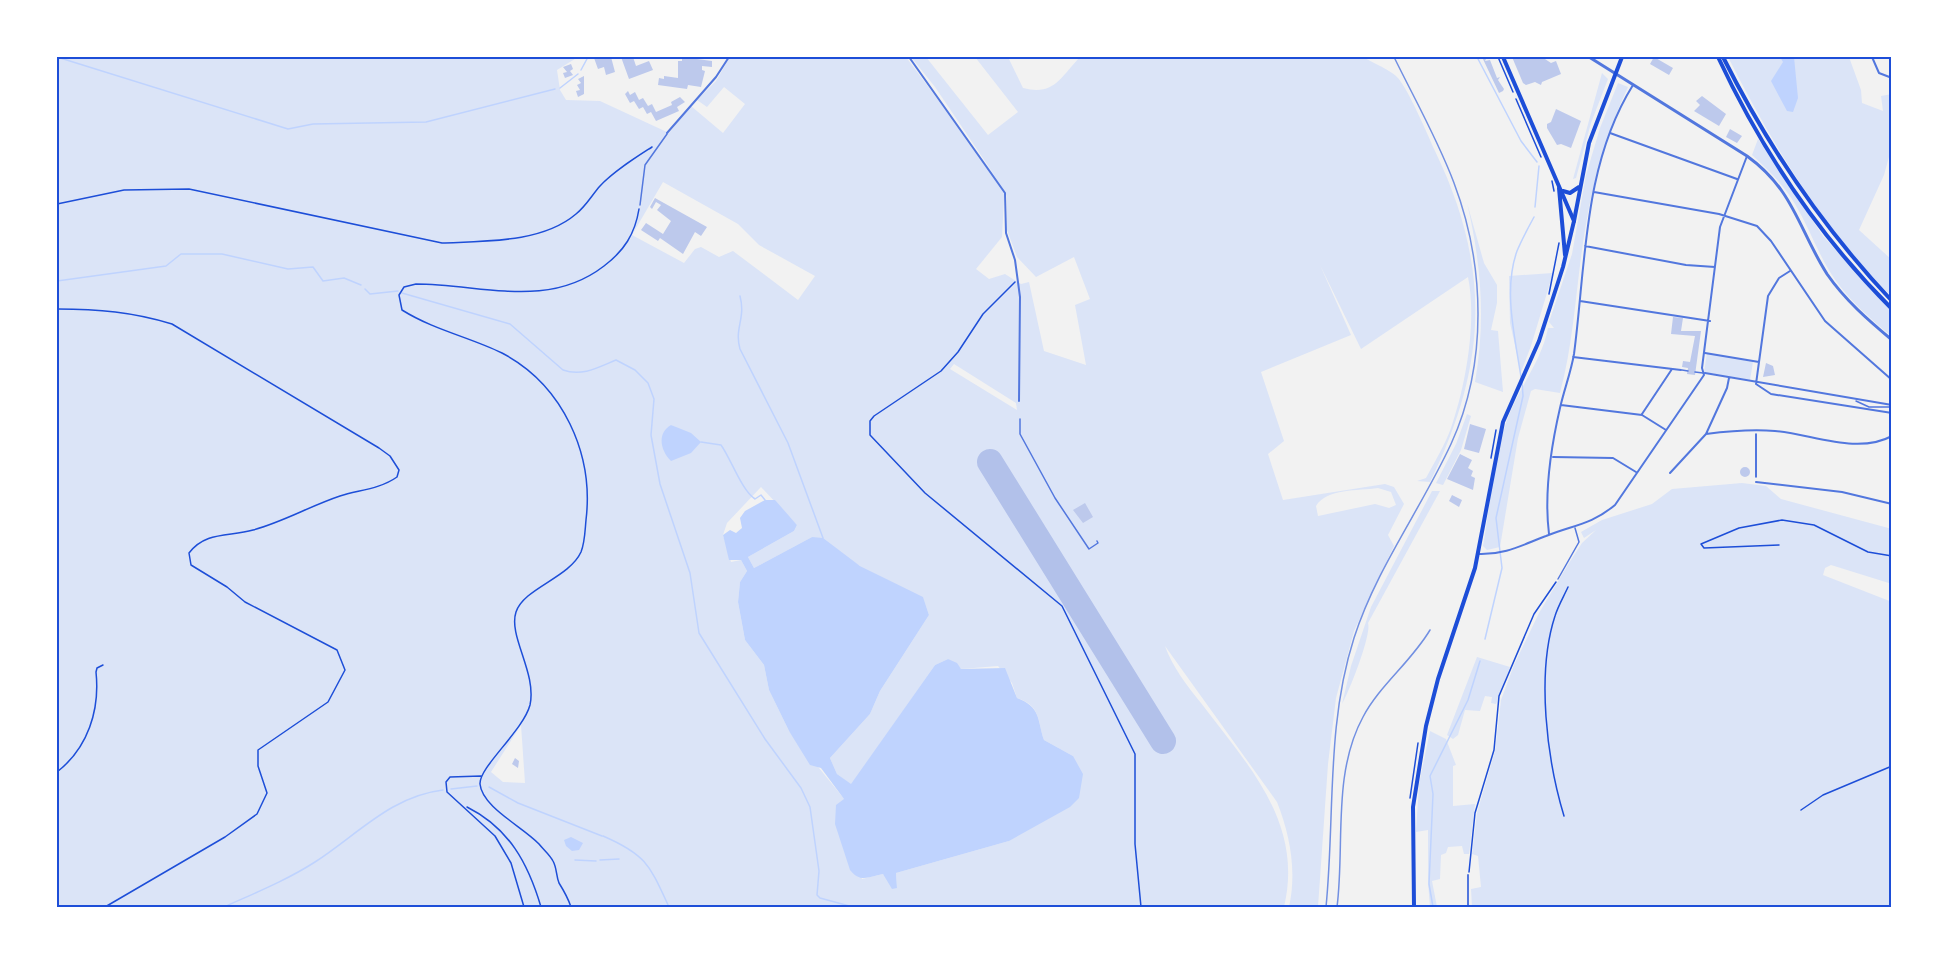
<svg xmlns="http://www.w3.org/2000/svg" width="1949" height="964" font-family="'Source Sans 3',sans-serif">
	<rect width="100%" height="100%" fill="#f2f2f2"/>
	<path fill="#dbe4f7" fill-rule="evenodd" d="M57,57h521l-21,13 3,20 6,10 34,1 69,32 22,-27 32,27 22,-29 -21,-17 -17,20 -10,-7 19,-19 14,-24h176l89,119 -60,-89 -24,-30h15l62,78 30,-23 -43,-55h33l15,31c31,8 37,-10 57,-31h283c10,6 28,13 35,21 10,11 30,57 37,73 57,118 52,215 -5,331l-13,-1 9,-3c9,-17 19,-33 25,-50 15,-43 26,-107 17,-151l-107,72 -41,-84 31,70 -90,37 23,69 -16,13 15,46 102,-16 9,3 10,17 -16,31 6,11 -40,85 -18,67 -8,66 -10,143h-29c8,-36 1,-72 -12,-105l-112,-156c7,20 22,40 36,57 47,62 103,120 83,204h-1227zM663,182l75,42 21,21 56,31 -17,24 -65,-49 -14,6 -18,-10 -6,2 -11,14 -52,-28zM1007,194v36l10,27 19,20 38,-20 16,42 -15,6 11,60 -42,-14 -15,-69 -8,2 -16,-10 -16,5 -13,-10 26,-32 2,-38zM954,364l62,39 1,7 -67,-41zM671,425l5,3v30l-5,2zM761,487l36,38 -3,6 -46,26 6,11 58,-31 48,29 63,32 6,17 -49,76 -10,23 -40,44 7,16 14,11 84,-120 13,-6 13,10 37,-3 14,17 5,15c24,8 20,21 27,42l29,16 -64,85 -113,32 1,15 -14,-14 -21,5 -17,-79 -56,-69 -20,-41 -5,-25 -19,-25 -7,-38 2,-20 7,-11 -6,-11 -10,2 -8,-27 4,-12zM1378,488l13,4 5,13 -7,3 -14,-4 -57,12 -2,-10c11,-18 42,-15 62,-18zM521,725l4,58 -22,-1 -12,-10z
		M1728,57h121l12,33 1,13 21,8 -2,-15 11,-2v52l-8,29 -25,55 33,30v37c-70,-70 -120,-153 -164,-240z
		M1602,73l6,6 -17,44 -15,55 -3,1z
		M1618,83l10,4c-21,45 -34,89 -42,137 -10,57 -11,113 -26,169l-25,-4 -4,2 -13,47 -18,109 -13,3 -4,-4c7,-39 10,-86 23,-123 11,-33 36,-62 42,-95h6l-5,-6 23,-68 14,-79 14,-47z
		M1758,139l65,97 69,76v25c-20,-17 -40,-34 -56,-56 -17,-24 -26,-52 -41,-77 -11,-19 -27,-34 -43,-49z
		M1467,203l17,60 13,22v18l-6,27 7,1 5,61 -28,-10c11,-62 6,-119 -8,-179z
		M1553,273l-22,73 -10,26 -11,-49 -1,-47z
		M1707,353l46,9 -3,18 -46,-8z
		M1467,414l4,2 -10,34 -18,35 -7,-2 20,-39z
		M1742,483l24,3 15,13 111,30v55l-61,-19 -6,3 -2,7 69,27v305h-420l-1,-18 10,-2 -3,-31 -6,-2 5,-41 18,-62 6,-51 13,-35 25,-52 30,-50 13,-20 14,-13 -12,8 -3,-6 21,-12 50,-16 20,-15z
		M1432,491h8l-72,132c4,11 -19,69 -26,81l9,-38 20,-59z
		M1477,657l33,10 -14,37 -5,-1 1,-6 -7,-1 -5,15 -15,-1 -7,25 -5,4 -6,-4z
		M1430,731l16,8 10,26 -3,1v40l22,-2 -6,50h-5l-2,-8 -14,1 -2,6 -5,2 -1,24 -8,2 5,26h-7l-2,-25v-52l-12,2 3,-48z"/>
	<path fill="#bfd3fe" d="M1780,57h14l4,41 -5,14 -6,-1 -16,-30 12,-19z
		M671,425l20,8 10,9 -10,11 -20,8c-11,-11 -14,-28 0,-36z
		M765,500h10l22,25 -3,6 -46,26 6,11 58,-31 11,1 37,28 63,31 6,18 -49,76 -10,23 -40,44 7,16 14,10 84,-119 13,-6 9,4 4,6 44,-1 12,30c24,9 20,21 27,42l29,16 10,18 -4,24 -9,9 -61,34 -113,32 1,15 -5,1 -9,-15c-14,3 -23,9 -33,-4l-15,-46 1,-19 8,-6 -23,-31 -11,-3 -21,-34 -20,-41 -5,-25 -19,-25 -7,-38 2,-20 7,-11 -6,-11h-12l-6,-25 7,-5 6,3 6,-5 -2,-10 5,-7z
		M571,837l12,6 -4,7 -7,1 -6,-5 -2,-6z"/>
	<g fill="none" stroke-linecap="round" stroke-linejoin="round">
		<path stroke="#bfd3fe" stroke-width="1.5" d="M57,57l231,72 25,-5 113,-2 129,-33
			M1477,57l44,84 16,21
			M581,70l7,-13
			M560,88l18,-14
			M1535,207l4,-41
			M57,281l109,-15 15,-12h41l66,15 25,-2 10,14 21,-3 17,7
			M365,289l5,5 28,-3
			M402,293l108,31 53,46c19,7 36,-3 53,-10l19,10 13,13 6,16 -3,36 9,49 30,89 9,60 66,106 36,49 9,19 9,64 -2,24 3,3 33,9
			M740,296c6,23 -6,32 0,53l48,94 35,95
			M1521,377c-6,-40 -18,-87 -4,-126 5,-12 11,-23 17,-34
			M701,442l20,3c10,14 21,46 34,54l6,-4 4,5
			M1485,639l17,-71 -6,-50 27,-122 -1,-15
			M489,787l29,16 84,33
			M451,789l26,-3
			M603,836c44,19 47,30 66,71
			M575,860l21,1
			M600,860l19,-1
			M224,907c31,-14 63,-27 91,-45 42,-27 76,-66 128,-72
			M1433,907l-4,-23 4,-90 -3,-18 38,-76 12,-39"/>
		<path stroke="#b2c1ea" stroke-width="26" d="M990,462l173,279"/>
	</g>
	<path fill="#bdc9ec" d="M611,57l4,15 -9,3 -2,-8 -6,2 -4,-11z
		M621,57h12l3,9 13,-5 4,9 -24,9z
		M682,57l30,4v6l-10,-1v4l3,1 -4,16 -13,-2 -1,4 -29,-4 1,-7 5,1v-3l14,2v-17h4z
		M1482,57h5l-2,4 5,-1 7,18 3,-1 -2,3 6,9 -1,2 -4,2z
		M1512,57h30l9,6 5,-2 5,13 -19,8 -1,3 -6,-3 -9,3 -3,-2z
		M1654,57l19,11 -4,7 -19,-11z
		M571,64l2,5 -3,2 3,4 -8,3 -2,-5 4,-1 -4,-5z
		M584,76v18l-6,3 -2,-6 4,-1 -3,-5 4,-2 -3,-4z
		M628,91l2,4 5,-3 4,8 4,-2 5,8 4,-2 4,8 16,-7 -1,-3 9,-5 5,5 -8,5 2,4 -23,10 -5,-9 -4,2 -4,-7 -4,2 -5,-8 -4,2 -5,-9z
		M1702,96l24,18 -7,12 -25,-15 6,-6 -4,-4z
		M1556,109l25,12 -10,27 -10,-4 -4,1 -10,-17v-4l4,-2z
		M1730,129l12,7 -5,7 -11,-6z
		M655,198l52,29 -6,9 -6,-4 -12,22 -23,-16 -2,3 -17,-11 5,-7 17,11 8,-13 -14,-11 4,-5 -5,-3 -4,7 -2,-2z
		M1673,317l10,1 -2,13h20l-6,44 -8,-1 1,-6 -6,-1 1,-6 7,1 5,-26 -24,-2z
		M1766,363l7,3 2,9 -12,2z
		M1470,424l16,5 -7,24 -15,-4z
		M1460,454l12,6 -4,8 5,3 -2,5 4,2 -2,12 -26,-11z
		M1740 472a5 5 0 1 1 10 0a5 5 0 1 1-10 0Z
		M1452,495l10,5 -3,7 -10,-6z
		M1085,503l8,14 -10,6 -10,-13z
		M515,758l4,3 -1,7 -6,-4z"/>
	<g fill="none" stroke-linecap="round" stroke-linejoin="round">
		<path stroke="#1d4ed8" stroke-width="1.5" d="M1498,57l15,35
			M1516,99l25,58
			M1552,181l2,10
			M57,204l67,-14 65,-1 253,54c43,-2 100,0 134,-29 10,-8 16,-19 24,-28 14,-15 35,-28 52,-39
			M1015,282l-32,32 -25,38 -17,19 -67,45 -4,5v14l55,58 137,113 73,148v90l6,63
			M1549,294l10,-51
			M57,309c41,0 76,3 115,15l207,124 11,8 9,14 -2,7c-17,12 -38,13 -57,19 -30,10 -57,26 -87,34 -24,7 -47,1 -64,23l2,12 36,22 18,15 92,48 8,20 -17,32 -70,48v16l9,27 -10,21 -32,23 -120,70
			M1491,458l5,-28
			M1756,477v-43
			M1779,545l-75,3 -3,-4 38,-16 43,-8 32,5 54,27 24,4
			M57,772c31,-24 43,-62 39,-100l1,-4 6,-3
			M481,776l-31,1 -4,5 1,10 48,44 16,27 13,44
			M1410,798l8,-55
			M467,807c42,21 61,56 74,100
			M1801,810l22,-15 69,-29
			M1564,816c-17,-56 -28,-142 -9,-200 3,-10 9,-20 13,-29
			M1469,872l6,-59 19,-63 5,-54 35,-82 22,-32
			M571,907c-3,-9 -7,-16 -12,-24 -3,-7 -2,-15 -6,-22 -3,-6 -10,-12 -14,-17 -16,-17 -57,-37 -59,-60 -1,-17 43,-53 50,-79 7,-32 -22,-69 -14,-93 8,-24 53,-34 65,-60 4,-10 4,-22 5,-32 8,-66 -23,-135 -84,-167 -33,-16 -68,-23 -100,-43l-3,-15 5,-8 12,-3c66,0 131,26 188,-18 20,-15 31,-32 35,-57"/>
		<path stroke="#5277de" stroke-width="1.5" d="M640,205l5,-40 22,-31
			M1856,401l13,6h23
			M1020,419v15l35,64 34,51 9,-6 -1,-2
			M1558,579l21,-37 -4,-14"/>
		<path stroke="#5277de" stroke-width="1.5" d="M1682,370l6,1
			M1695,372l8,1"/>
		<path stroke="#5277de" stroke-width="2" d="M909,57l96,136 1,40 9,27 5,37 -1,104
			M1872,57l7,16 13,5
			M667,133l49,-56 13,-20
			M1610,133l127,46
			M1594,192l125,22 38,12 14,15 54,80 67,59
			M1585,246l101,19 29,2
			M1580,301l130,20
			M1705,353l54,9
			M1573,357l108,13
			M1705,373l187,32
			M1756,384l15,10 121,19
			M1756,384l12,-88 11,-18 11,-7
			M1561,405l81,10 24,15
			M1642,414l30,-45
			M1706,434c23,-3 46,-5 69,-3 37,3 82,24 117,5
			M1553,457l60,1 23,14
			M1670,473l36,-39 21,-46 2,-10
			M1756,482l86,10 50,12
			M1549,534c-5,-40 2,-87 11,-126 4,-18 11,-36 14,-54 12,-90 9,-189 59,-269
			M1478,554c27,1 44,-9 68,-18 27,-11 45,-11 69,-31l89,-130 -2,-7 18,-141 27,-71
			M1468,875v32"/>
		<path stroke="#5277de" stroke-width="3" d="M1589,57l158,99c47,34 51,72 80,118 18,26 41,46 65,66"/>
		<path stroke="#1d4ed8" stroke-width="4" d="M1559,188l6,67
			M1414,907l-1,-100 13,-81 12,-47 37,-111 28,-146 36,-81 24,-74 11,-46 -71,-164"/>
		<path stroke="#1d4ed8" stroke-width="4" d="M1718,57c43,92 102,180 174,252
			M1723,57c45,90 100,171 169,244
			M1563,191l7,2 9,-6
			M1574,221l15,-78 33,-86"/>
		<path stroke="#7290e2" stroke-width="1.5" d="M1326,907c9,-90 0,-182 28,-269 22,-69 67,-129 97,-194 37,-81 34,-179 3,-261 -16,-43 -40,-85 -60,-126
			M1337,907c8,-62 -5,-133 26,-190 16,-31 48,-55 67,-87"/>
	</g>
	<rect width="1949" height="964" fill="none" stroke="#ffffff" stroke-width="117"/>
	<rect x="58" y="58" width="1832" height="848" fill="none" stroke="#1d4ed8" stroke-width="2"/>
</svg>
